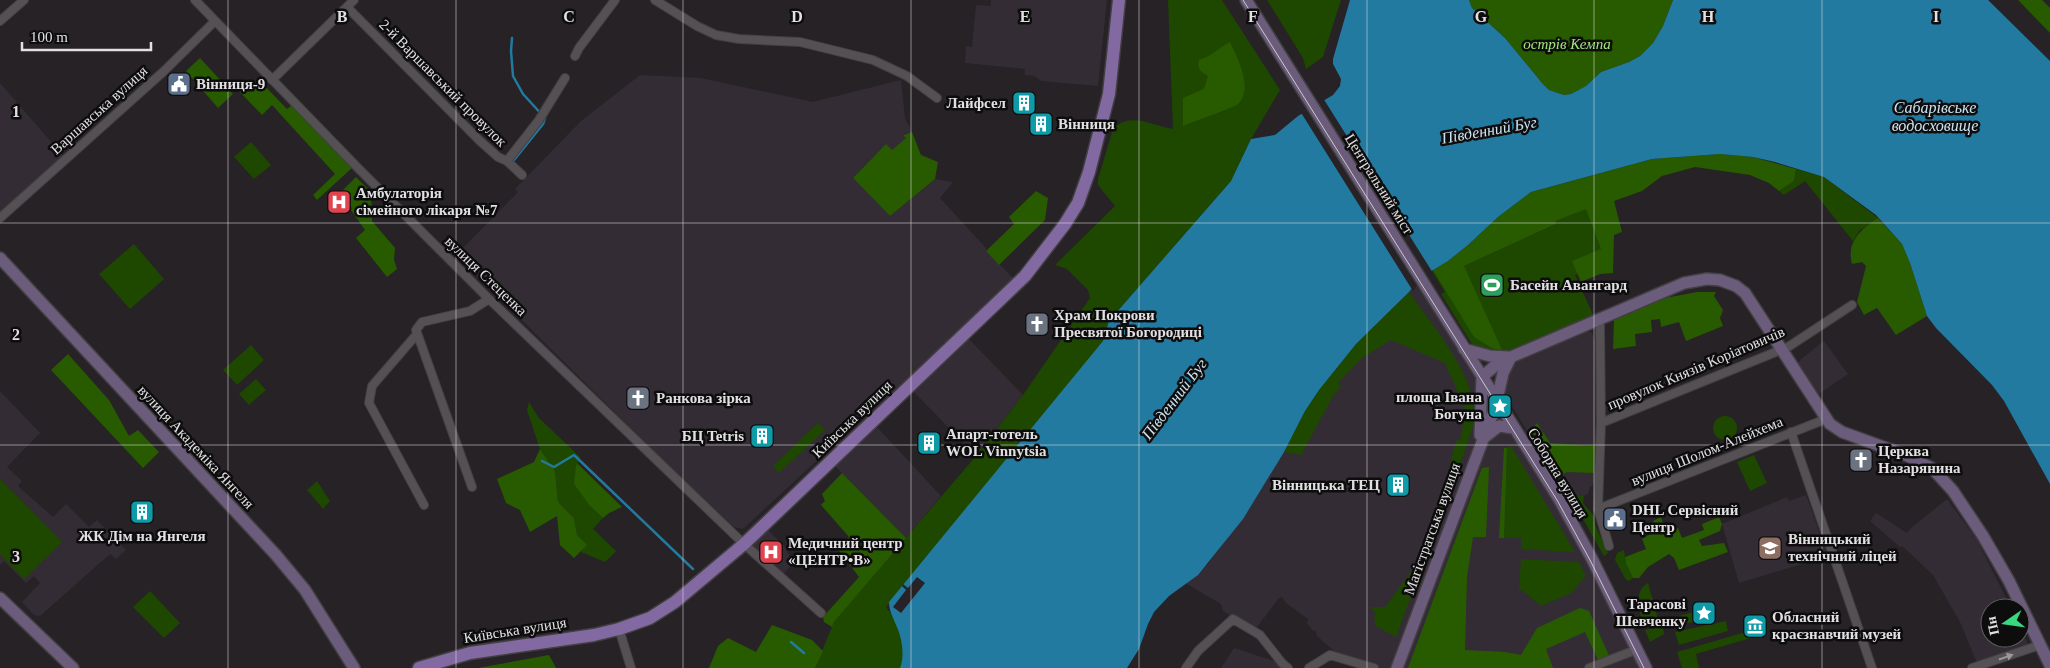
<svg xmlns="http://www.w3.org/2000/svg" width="2050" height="668" font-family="'Times New Roman',serif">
	<rect width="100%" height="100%" fill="#262226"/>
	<path fill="#342c34" d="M991,0h116l-9,86 -57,-5 -7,-5 -9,-1v-6l-60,-6 1,-17 6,1 4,-42 15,1z
		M640,75l61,3 112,24 88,-22 4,38 7,14 -9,2 3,4 -14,13 -6,-7 -33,34 37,38 45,-37 18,3 -13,16 46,50v3l31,31 -150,132 -124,115 -9,-2 -75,-71 -203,-201 62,-63 -3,-3 66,-68z
		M0,83l66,76 -66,59z
		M1420,278l67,110 -8,59 17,-20 17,1 133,240h-267l-45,-17 -17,-15 -2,-6 -2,1 -6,-8 1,-4 -22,-16 -4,-6 -3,1 -25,33 -31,-20 -2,-7 -36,-21 22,-18 20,-26 74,-118z
		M1584,331l7,1 4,8 2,108 -1,28 -2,8 -4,3 -2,7 -4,2 -13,-1 -7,-3 -57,-94 -2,-10 5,-18 8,-9z
		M969,339l54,56 -47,61 -63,-65z
		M1824,341l24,33 -32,22 -19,-31 4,-6z
		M0,391l40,42 -33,34 15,14 -4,5 35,31 13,-13 23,23 8,-7 29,30 -10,9 -6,-5 -70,62 -6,-1 -12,-13 18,-19 -6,-7 -8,7 -22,-22 -4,4z
		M876,426l65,70 -35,42 -71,-72z
		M1806,495l22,61 -89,27 -17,-59 65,-27 2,4z
		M1947,499l30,41 34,68h-21v30h30v-11l8,17 -51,19 -17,-41 -27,-47 -19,-18 -12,-11 -2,1 -30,-26 6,-8 31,20 4,-5z
		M768,530l18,18 7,16 -12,12 -31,-29z
		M1234,648l40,13 7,7h-60z"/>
	<path fill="#1e4800" d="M1168,0h54l58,90 -29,49 -20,42 -122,140 -5,20 -218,266 45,61h-116l19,-46 142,-166 47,-61 67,-97 -2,-8 -21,-21 -12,-4 60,-59 -17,-21v-6l15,-50c17,-18 40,-3 60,0z
		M1267,0h74l-18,57 -17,12 -3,-11z
		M251,142l20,23 -17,14 -20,-22z
		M1796,169l28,8 54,41 -19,13 -6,10 -48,-60 -21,14 -5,-4 15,-10z
		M1585,195l20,57 -8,13 -22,10 19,42 -85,38 -31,-6 -6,-5 -31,-50 4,-2 -13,-21 16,-10 16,5 90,-41 -4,-15z
		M134,244l30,35 -34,30 -31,-35z
		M1409,292c22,32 68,84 65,124 0,8 -3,16 -5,23l-73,198 -20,-11 -2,-9 2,-4 -6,-6h15l39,-53 8,-20 24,-93 4,-1 4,-18 -2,-2 4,-9 -21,-48 -54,-23 -29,18 -24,25 3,4 -8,9 -32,59 -17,-3 21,-41 14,-21 37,-46z
		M251,345l13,15 -27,25 -14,-15z
		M256,379l10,11 -17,15 -10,-11z
		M529,402l9,15 42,40 -2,7 -2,2 14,40 13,12 -10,11 23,22 -11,11 -24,-10 5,-7 -9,-10 -3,-17 -16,-16 -3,-31 -15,-22 -13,-39z
		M1713 428a12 12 0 1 1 24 0a12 12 0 1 1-24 0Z
		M818,423l7,7 -46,43 -6,-7z
		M1511,446l64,106 -54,-3v-11h-17l3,-90z
		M1754,455l13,28 -17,8 -13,-29z
		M0,479l62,63 -38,37 -24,-25z
		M317,481l13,20 -7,8 -16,-19z
		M1569,494l15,2 -1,7 11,13 1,9 13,28 -4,3z
		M1624,550l2,14 7,14 -4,3 -3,-1 -11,-20 2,-7z
		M1521,559l58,3 7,14 -15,17 -30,13 -22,-18z
		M1648,583l10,36 -9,3 -1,4 -4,2c-4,-14 -12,-36 4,-45z
		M150,591l30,32 -16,15 -31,-31z
		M1705,609l3,10 -45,9 1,6 -14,8 -5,-12 17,-5 -1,-4z
		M1726,621l2,10 -49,14 -4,-13z
		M1749,631l2,7 -55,16 3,14h-17l-5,-16z"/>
	<path fill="#285b00" d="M1469,0h204l-10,26 -10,17 -13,13 -11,6 -28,10 -15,14 -15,8 -7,1 -15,-5 -7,-7 -37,-45 -33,-30z
		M2018,0h24l8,8v25z
		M1230,42c7,15 24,47 8,62 -7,5 -44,17 -55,22v-28l21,-9 4,-13c-7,-5 -11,-6 -9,-16 15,-5 18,-11 31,-18z
		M200,58l33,36 -15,14 -32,-37z
		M250,82h11l26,27 5,-4 61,62 -36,33 -4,-5 22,-21 -63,-69 -10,10 -23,-24z
		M912,132l9,23 17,7 -3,17 -45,37 -37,-38 33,-34 6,6 14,-12 -3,-3z
		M1720,154l33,3 43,12 -2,12 -15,10 -10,-8 -19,-8 -55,-8 -33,9 -20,15 -28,10 8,31 -8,3 -1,38 -13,1 -19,8 -9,-21 29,-12 -15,-40 -31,12 1,3 -92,42 38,84 -10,-2 -18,-11 -41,-67 15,-9 20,-16 30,-28 33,-25 121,-33z
		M356,177l15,15 1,29 23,27 -1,12 3,9 -10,8 -31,-39 9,-8 -14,-20 1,-2 -13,-14z
		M1036,191l12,7 -3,22 -46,45 -13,-14 28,-27 -5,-7z
		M1878,218l24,26 8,19 17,53 -31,19 -19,-27 -13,7 -7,-13 9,-36 -4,-4 -10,2c-6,-22 9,-35 26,-46z
		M1697,292h19l-2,4 9,14 -3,8 3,8 -37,15 -7,-19 -18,5 -1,-8 -9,1 1,12 -17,2 1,12 -23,3 1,-30 51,-21z
		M68,354l41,46 20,36 9,-6 21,22 -16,16 -92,-98z
		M1537,423l13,20 45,3 -1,27 -27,-1 -8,4 -28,-45z
		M1504,448h3l-3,90h-5z
		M540,449l15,22 3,31 16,16 3,17 10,10 -13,13 -14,-13 -3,-29 -27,16 -10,-22 -14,-7 -9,-24 37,-17z
		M578,464l44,43 -13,6 -6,5 -13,-12 -16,-22 2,-19z
		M1489,467l-3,70h-13l-6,40 -2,73 40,2 16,3 16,-27 43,-20 9,3 22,49 -11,4 -15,-32 -39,17 7,19h-145l74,-200z
		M842,473l64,65 -72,84 -2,5 -8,-5 -1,-5 36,-40 -22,-29 12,-11 -28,-32 4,-4 -3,-7z
		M1661,517l5,15 12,-4 4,10 22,-8 -2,-6 17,-7 3,7 -2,7 -21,9 3,6 22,-3 4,9 -49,18 -5,-12 -5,-4 -21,13 -9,11h-6l-7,-14 -1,-7 21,-8 -4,-10 14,-8 -3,-10z
		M772,625l40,15 11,11 -8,17h-106l9,-22 10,-8 28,14z
		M549,655l7,13h-78z"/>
	<path fill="#227aa1" d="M1350,0h119l3,8 33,30 37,45 7,7 15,5 7,-1 15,-8 15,-14 28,-10 11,-6 13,-13 10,-17 10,-26h315l62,61v423l-46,-83 -12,-16 -56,-57 -9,-12 -17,-53 -8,-19 -26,-29 -52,-38 -49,-15 -22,-5 -33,-3 -68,5 -121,33 -33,25 -30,28 -20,16 -28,17 -11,14 -53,52 -37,46 -14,21 -21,41 -41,67 -45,56 -29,21 -15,16 -6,12 -9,25 -12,19h-227c5,-12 2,-31 -4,-43 -3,-8 -7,-14 -7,-23l214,-261 6,-20 122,-140 20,-42 24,-4 23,-19 35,-21 7,-9 1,-7 -8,-15v-5z"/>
	<path fill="#262226" d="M1323,98l110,175 -12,7 -8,11 -113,-180z
		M917,577l8,6 -24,30 -8,-6 13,-17 -4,-4 1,-2 5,4z"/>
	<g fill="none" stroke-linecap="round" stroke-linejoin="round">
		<path stroke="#227aa1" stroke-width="2.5" d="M512,38l-1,13 2,25 10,18 22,24 -2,6 -29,36
			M542,461l12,6 20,-12 119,114
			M791,642l13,11"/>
		<g stroke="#423f42" stroke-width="10">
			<path id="street" d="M195,0l162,167 132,132 255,245 77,69
				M655,0l42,26 19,9 23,4 61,3 73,18 34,16 30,22
				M347,7l132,133 19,17 9,4 15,14
				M0,21l24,-21
				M575,56l4,-8 36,-48
				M272,80l82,-80
				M507,161l32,-41 26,-42
				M0,218l163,-146 52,-51
				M1597,320l3,5 1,98 -3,86 11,37
				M417,334l-45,52 -3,17 55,102
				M1601,423l187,-76 64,-42
				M1791,432l81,236
				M472,487l-56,-157 6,-8 48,-11 19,-12
				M1598,509l228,-90
				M619,629l12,39
				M1186,668l12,-17 35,-32 27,16 22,28 6,5
				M1309,668l21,-13 44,13
				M1589,668l49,-19
				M1972,668l68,-23"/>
		</g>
		<g stroke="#423f42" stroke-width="14">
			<path id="secondary" d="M1246,0l313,499 33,60 54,109
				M0,258l276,297 29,35 49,78
				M1464,349l26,7 20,1
				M1482,377l15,-13 14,-7 173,-74 23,-4 13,1 16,6 9,7 85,131 12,8 66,24 25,13 20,22 30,45 26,45 41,84
				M1480,435l2,-58
				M1485,437l14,-11 14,2
				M0,598l73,70
				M1397,668l99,-263 7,-32 8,-16"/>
		</g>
		<g stroke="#423f42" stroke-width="15">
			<path id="primary" d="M419,668l51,-15 124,-18 25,-6 31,-11 25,-16 69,-58 281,-268 40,-52 13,-21 11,-31 20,-78 10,-94"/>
		</g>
		<use href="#street" stroke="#545054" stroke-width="8"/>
		<use href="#secondary" stroke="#6b5c7b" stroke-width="11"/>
		<use href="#primary" stroke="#8369a2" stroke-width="12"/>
		<path stroke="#cdcbcd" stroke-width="1" d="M1243,0l314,500 33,60 54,108"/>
	</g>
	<defs><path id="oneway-solid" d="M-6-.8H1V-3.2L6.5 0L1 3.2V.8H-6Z" transform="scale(1.25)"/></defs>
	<use fill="#9b989b" href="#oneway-solid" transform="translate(2006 657) rotate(-19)"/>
	<path fill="none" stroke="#e2e0e2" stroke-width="1" stroke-opacity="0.55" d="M228,0v668M456,0v668M683,0v668M911,0v668M1139,0v668M1367,0v668M1594,0v668M1822,0v668M0,223h2050M0,445h2050"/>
	<defs>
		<g id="civic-square" transform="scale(1.25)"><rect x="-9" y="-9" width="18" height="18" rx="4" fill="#5c6f8a" stroke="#0e0d0e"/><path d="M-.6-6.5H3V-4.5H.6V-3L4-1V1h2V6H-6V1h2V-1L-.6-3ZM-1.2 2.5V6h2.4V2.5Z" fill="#fff"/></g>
		<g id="building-square" transform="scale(1.25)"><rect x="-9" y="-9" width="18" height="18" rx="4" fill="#0f9aa8" stroke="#0e0d0e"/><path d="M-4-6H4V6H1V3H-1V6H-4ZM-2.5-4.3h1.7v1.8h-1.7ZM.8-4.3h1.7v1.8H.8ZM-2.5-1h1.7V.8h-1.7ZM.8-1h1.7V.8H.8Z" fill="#fff"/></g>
		<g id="hospital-square" transform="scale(1.25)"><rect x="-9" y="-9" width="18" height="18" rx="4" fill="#e0444e" stroke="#0e0d0e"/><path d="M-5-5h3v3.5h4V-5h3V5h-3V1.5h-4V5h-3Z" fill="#fff"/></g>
		<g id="stadium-square" transform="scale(1.25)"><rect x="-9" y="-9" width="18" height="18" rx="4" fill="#2e9e5b" stroke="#0e0d0e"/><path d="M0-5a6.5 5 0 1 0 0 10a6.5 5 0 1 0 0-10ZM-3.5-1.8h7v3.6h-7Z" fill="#fff"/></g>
		<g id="church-square" transform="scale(1.25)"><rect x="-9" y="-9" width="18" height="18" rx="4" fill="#6b7280" stroke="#0e0d0e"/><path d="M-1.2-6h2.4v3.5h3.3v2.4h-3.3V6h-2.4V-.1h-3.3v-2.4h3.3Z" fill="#fff"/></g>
		<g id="sight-square" transform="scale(1.25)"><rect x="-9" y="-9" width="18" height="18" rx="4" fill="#0f9aa8" stroke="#0e0d0e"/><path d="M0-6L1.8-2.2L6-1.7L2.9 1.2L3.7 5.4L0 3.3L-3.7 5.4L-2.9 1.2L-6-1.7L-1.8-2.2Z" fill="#fff"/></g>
		<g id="university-square" transform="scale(1.25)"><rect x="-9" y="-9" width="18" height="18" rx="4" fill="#8d6e63" stroke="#0e0d0e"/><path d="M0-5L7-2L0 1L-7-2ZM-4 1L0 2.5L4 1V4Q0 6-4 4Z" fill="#fff"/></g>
		<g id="museum-square" transform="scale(1.25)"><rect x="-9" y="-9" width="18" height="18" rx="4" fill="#0f9aa8" stroke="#0e0d0e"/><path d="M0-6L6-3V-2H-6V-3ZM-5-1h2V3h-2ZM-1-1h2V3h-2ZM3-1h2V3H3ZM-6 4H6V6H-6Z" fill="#fff"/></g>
	</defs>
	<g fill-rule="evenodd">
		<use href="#civic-square" x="179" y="84"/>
		<use href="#building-square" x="1024" y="103"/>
		<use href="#building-square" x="1041" y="124"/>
		<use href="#hospital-square" x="339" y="202"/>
		<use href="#stadium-square" x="1492" y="285"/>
		<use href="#church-square" x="1037" y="324"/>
		<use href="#church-square" x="638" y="398"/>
		<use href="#sight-square" x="1500" y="406"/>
		<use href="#building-square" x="762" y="436"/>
		<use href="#building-square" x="929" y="443"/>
		<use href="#church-square" x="1861" y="460"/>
		<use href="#building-square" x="1398" y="485"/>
		<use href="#building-square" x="142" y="512"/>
		<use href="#civic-square" x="1615" y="519"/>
		<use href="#university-square" x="1770" y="548"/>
		<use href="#hospital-square" x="771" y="552"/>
		<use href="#sight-square" x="1704" y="613"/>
		<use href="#museum-square" x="1755" y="626"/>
	</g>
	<g text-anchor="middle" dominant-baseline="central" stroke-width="5" stroke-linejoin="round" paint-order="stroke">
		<g font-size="15" font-style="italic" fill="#a0e77e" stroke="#0e0d0e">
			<text x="1567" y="44">острів Кемпа</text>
		</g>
		<g font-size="15" fill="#e2e0e2" stroke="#0e0d0e">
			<text transform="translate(443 83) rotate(45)">2-й Варшавський провулок</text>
			<text transform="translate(99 110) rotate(-42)">Варшавська вулиця</text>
			<text transform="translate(1379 184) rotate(58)">Центральний міст</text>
			<text transform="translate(486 276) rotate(44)">вулиця Стеценка</text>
			<text transform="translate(1696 368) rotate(-23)">провулок Князів Коріатовичів</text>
			<text transform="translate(852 419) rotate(-44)">Київська вулиця</text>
			<text transform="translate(196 447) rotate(47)">вулиця Академіка Янгеля</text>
			<text transform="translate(1707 451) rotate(-22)">вулиця Шолом-Алейхема</text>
			<text transform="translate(1558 473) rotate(59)">Соборна вулиця</text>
			<text transform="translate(1432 529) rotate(-70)">Магістратська вулиця</text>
			<text transform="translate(515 630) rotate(-9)">Київська вулиця</text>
		</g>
		<g font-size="15" font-weight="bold" fill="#e2e0e2" stroke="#0e0d0e" text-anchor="start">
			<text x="196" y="84">Вінниця-9</text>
			<text x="1006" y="103" text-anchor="end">Лайфсел</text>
			<text x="1058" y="124">Вінниця</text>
			<text x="356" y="193">Амбулаторія<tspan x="356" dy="17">сімейного лікаря №7</tspan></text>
			<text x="1510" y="285">Басейн Авангард</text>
			<text x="1054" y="315">Храм Покрови<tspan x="1054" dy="17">Пресвятої Богородиці</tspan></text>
			<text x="1482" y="397" text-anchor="end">площа Івана<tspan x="1482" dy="17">Богуна</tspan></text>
			<text x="656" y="398">Ранкова зірка</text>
			<text x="946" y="434">Апарт-готель<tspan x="946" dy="17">WOL Vinnytsia</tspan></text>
			<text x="744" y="436" text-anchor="end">БЦ Tetris</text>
			<text x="1878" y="451">Церква<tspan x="1878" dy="17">Назарянина</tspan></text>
			<text x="1380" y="485" text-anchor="end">Вінницька ТЕЦ</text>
			<text x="1632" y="510">DHL Сервісний<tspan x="1632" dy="17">Центр</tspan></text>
			<text x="142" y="536" text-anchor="middle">ЖК Дім на Янгеля</text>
			<text x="1788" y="539">Вінницький<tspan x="1788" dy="17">технічний ліцей</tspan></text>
			<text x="788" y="543">Медичний центр<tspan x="788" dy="17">«ЦЕНТР•В»</tspan></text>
			<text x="1686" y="604" text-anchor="end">Тарасові<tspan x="1686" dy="17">Шевченку</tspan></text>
			<text x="1772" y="617">Обласний<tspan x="1772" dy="17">краєзнавчий музей</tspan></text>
		</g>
		<g font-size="16" font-style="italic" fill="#cce4f1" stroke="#0e0d0e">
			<text x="1935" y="107">Сабарівське<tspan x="1935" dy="18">водосховище</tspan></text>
			<text transform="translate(1489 130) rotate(-10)">Південний Буг</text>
			<text transform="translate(1174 399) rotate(-53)">Південний Буг</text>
		</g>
	</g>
	<g font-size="16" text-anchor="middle" font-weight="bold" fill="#e2e0e2" stroke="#0e0d0e" stroke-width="5" stroke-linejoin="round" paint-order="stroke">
		<text x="342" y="22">B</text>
		<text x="569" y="22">C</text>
		<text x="797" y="22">D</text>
		<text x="1025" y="22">E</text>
		<text x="1253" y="22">F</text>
		<text x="1481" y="22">G</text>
		<text x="1708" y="22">H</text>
		<text x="1936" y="22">I</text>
		<text x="16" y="117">1</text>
		<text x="16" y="340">2</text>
		<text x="16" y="562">3</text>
	</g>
	<g transform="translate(2005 623) rotate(257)"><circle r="24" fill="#0e0d0e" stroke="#636163"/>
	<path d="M0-4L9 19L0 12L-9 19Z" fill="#37d880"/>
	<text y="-8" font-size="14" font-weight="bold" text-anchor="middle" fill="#e2e0e2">Пн</text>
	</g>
	<path d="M22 42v8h129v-8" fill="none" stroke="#e2e0e2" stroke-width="2.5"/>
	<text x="30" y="42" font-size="15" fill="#e2e0e2" stroke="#0e0d0e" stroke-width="4" paint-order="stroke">100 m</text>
</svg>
